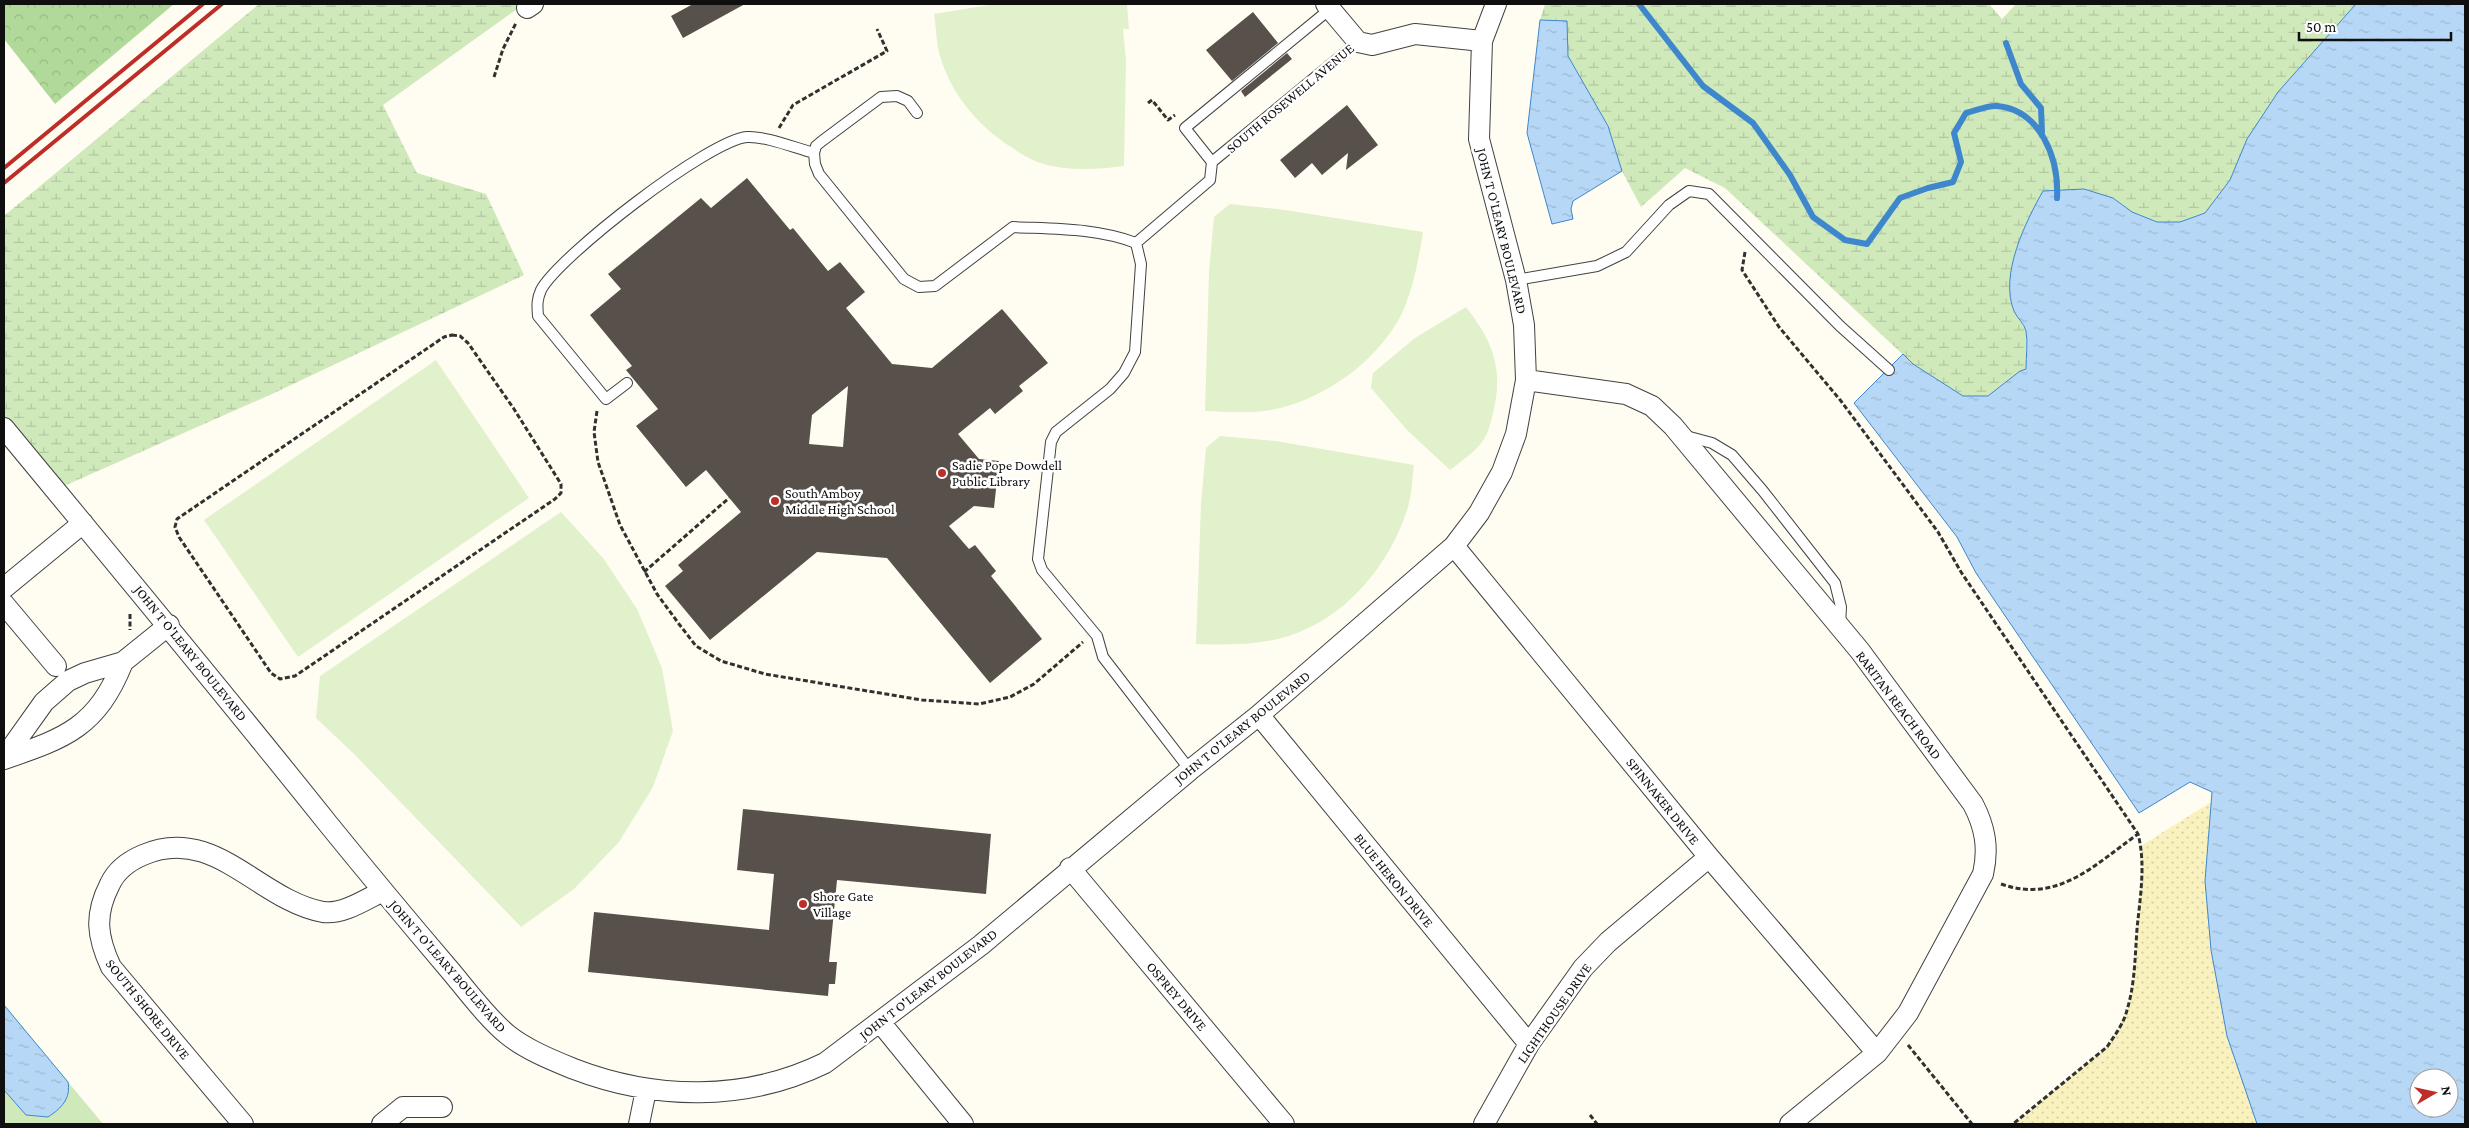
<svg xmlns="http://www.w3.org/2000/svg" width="2469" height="1128" font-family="'Crimson Pro',serif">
	<defs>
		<pattern id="forest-crowns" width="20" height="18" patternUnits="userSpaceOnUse" patternTransform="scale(1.25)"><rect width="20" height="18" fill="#b1da9a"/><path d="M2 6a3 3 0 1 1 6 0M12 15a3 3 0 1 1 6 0" fill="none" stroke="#97ba84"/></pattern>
		<pattern id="wetland-marsh" width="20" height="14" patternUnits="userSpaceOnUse" patternTransform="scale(1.25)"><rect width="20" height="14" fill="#cfe9bb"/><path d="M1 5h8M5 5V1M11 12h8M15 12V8" fill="none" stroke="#b1c7a0"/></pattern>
		<pattern id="sand-dots" width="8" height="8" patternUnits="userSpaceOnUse" patternTransform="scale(1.25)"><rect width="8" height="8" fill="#faf2be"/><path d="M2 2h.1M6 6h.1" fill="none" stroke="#d5cea2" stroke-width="1.8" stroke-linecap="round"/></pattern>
		<pattern id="water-ripples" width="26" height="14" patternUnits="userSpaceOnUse" patternTransform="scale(1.25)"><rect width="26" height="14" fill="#b6d8f6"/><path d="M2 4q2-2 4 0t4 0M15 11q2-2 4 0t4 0" fill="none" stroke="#9bb8d2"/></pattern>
	</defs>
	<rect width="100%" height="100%" fill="#fffdf1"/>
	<path fill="url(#forest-crowns)" d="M4,4h170l-119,100 -51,-65z"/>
	<path fill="url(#wetland-marsh)" d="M259,4h265l-141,101 34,68 69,21 38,81 -252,119 -217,96 -51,-62v-212z
		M1545,4h444l13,15 14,-15h340l-78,88 -31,47 -17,41 -25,33 -25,9h-23l-25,-10 -19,-14 -99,57 -3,37 3,19 12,19v39l-6,2 -32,25h-25l-50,-32 -188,-176 -40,-20 -44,39 -19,-36 -14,-45 -40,-70 -1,-35 -27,-1z"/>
	<path fill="url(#sand-dots)" d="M2211,802l-6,79 22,155 30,88h-243l93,-77 10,-15 10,-20 6,-27 9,-115 -1,-24z"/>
	<path fill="#cfe9bb" d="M4,1005l99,119h-99z"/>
	<path fill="#e1f1cc" d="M995,4h132l2,25h-6l3,32 -2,105c-24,3 -48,5 -72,0 -14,-2 -30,-11 -41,-19 -35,-22 -64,-58 -73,-99 -2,-11 -2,-23 -4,-34z
		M1230,204l55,6 138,22c-4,26 -9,52 -19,77 -21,47 -74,87 -124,99 -24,6 -50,4 -75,3l4,-139 5,-55z
		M1466,307c27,34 38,63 27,106 -2,9 -5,22 -11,29 -8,11 -21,19 -32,28l-43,-40 -36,-42 2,-15 42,-35z
		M436,360l93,138 -231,159 -94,-137z
		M1220,436l56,5 138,24c-2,14 -2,29 -6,42 -19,62 -69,120 -135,133 -26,5 -51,5 -77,4l5,-140 5,-56z
		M561,512l42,46 34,51 25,59 11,63 -20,56 -34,55 -45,47 -53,38 -168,-174 -37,-35 4,-42z"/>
	<path fill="url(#water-ripples)" stroke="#3e87cc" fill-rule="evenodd" d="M2356,4h109v1120h-208l-30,-88 -16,-86 -6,-69 7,-89 -22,-10 -51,31 -163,-240 -19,-36 -103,-134 49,-49 10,10 50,32h25l32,-25 6,-2c0,-12 2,-27 0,-38 -2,-8 -9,-13 -12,-20 -15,-36 12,-90 29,-120l41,-2 29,9 19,14 25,10h23l25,-9 25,-33 17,-41 31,-47zM2419,1078h30v30h-30z
		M1540,20l27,1 1,35 40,70 14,45 -49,30 -2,8 2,10 -21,5 -25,-91z
		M4,1005l64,77c3,16 -6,26 -20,35l-22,-2 -22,-25z"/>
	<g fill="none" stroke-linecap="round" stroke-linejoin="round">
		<path stroke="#3e87cc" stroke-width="6" d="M1639,4l64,82 50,37 37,52 23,42 32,23 22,4 33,-46 28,-10 25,-6 8,-20 -7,-29 12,-20c9,-2 22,-8 31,-7 44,4 62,53 60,92
			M2006,43l15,41 20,24 1,24"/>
	</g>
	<path fill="#58514b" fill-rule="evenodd" d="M693,4h52l-62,34 -12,-22z
		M1253,12l25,31 -46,38 -26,-31z
		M1287,53l5,6 -47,38 -4,-6z
		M1347,105l31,40 -32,25 2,-17 -26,22 -10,-12 -17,15 -15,-18z
		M747,178l43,52 3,-2 35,43 12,-9 25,30 -19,16 46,56 40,4 70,-59 46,54 -29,23 4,5 -28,23 -5,-6 -32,26 21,25 20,2 -5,47 -20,-2 -25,20 20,23 6,-4 21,26 -5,5 51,63 -52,44 -103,-125 -70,-6 -107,88 -45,-54 18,-15 -5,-6 63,-53 -35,-42 -20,17 -50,-61 22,-17 -32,-39 6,-4 -42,-51 31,-26 -13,-15 93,-76 10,10zM848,386l-5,61 -34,-3 3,-29z
		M743,809l248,25 -5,60 -149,-14 -8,82h8l-2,22h-6l-1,12 -240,-24 6,-60 175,18 5,-56 -37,-4z"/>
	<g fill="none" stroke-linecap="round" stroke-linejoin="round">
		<g stroke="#424242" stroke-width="12">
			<path id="service" d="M917,113l-9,-12 -11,-5 -16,1 -59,44 -6,5 -2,7 1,11 4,10 85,105 15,8 16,-1 78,-59c41,2 84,1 123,16
				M1212,162l-27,-34 145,-119
				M1136,243l5,21 -6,88 -11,21 -14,16 -54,43 -5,10 -13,117 4,11 55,66 6,21 87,113
				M1136,243l74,-63 2,-18 146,-120
				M1516,280l81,-14 29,-14 43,-47 20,-14 20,3 131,132 49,44
				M627,383l-21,16 -68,-83c-1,-11 -1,-17 3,-26 18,-34 168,-150 206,-153 19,-1 48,11 67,16
				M1686,436l26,7 20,12 31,36 72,92 6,24 -1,18"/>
		</g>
		<g stroke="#424242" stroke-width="22">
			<path id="minor" d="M1326,4l32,38 14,3 43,-11 67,7
				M527,8l6,-4
				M1526,380l100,14 26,12 21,20 187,225 113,153c12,23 16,44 10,70l-75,139 -31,40 -87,71
				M4,428c109,132 218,263 325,397 39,48 79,96 119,143 18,21 39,50 60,67 19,15 44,25 66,34 81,31 171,33 251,-6l156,-118 209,-175 69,-55 195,-169 25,-33 23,-41 14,-38 10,-54 -2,-55 -8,-45 -37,-141 3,-98 14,-37
				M1454,546l255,311 168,196
				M4,588l79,-65
				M4,604l52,62
				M1259,715l270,329
				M4,758l40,-56 24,-21 17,-8 38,-11 46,-37
				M4,759c62,-21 93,-32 119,-97
				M1070,868l214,256
				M880,1022l83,102
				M243,1124l-132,-157c-14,-30 -17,-52 -1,-83 6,-13 19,-23 33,-29 71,-31 115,45 180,57 20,3 43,-13 60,-21
				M382,1124l21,-17h39
				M639,1124l7,-34
				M1484,1124l45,-80 54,-76 25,-26 101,-85"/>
		</g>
		<path stroke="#313131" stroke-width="3" stroke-dasharray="5 2.5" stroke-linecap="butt" d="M494,77l9,-28 13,-26
			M1148,103l4,-3 16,20 7,-5
			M779,128l14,-23 94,-54 -10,-22
			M1745,252l-3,18 37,57 62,74 97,131 23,40 177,262c8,30 2,64 -1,95 -2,27 -2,55 -10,81 -3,13 -12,25 -20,37l-94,77
			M452,335l8,1 8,7 46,66 47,75v9l-6,6 -260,177 -15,3 -9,-6 -92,-136 -4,-10 2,-8 267,-182z
			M597,411l-3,21 4,30 22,63 37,69 22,30 17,22 25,15 44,13 157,26 57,4 31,-7 24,-13 49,-42
			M996,485l13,1
			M644,572l85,-74
			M130,614v16
			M2001,884c57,20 93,-19 137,-50
			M1908,1045l64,79
			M1590,1115l7,9"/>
		<use href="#service" stroke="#fff" stroke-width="10"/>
		<use href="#minor" stroke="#fff" stroke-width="20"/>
		<path stroke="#be2e28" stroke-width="4" d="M4,168l199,-164
			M4,183l218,-179"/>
	</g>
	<g fill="#be2e28" stroke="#fff" stroke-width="2">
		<circle cx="942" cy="473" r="5"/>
		<circle cx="775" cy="501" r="5"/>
		<circle cx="803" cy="904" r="5"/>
	</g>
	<g text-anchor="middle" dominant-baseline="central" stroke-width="5" stroke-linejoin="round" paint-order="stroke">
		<g font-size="14" fill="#0f0f0f" stroke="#fff">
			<text transform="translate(1290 98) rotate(-40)">SOUTH ROSEWELL AVENUE</text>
			<text transform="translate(1502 231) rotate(76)">JOHN T O'LEARY BOULEVARD</text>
			<text transform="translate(191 653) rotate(51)">JOHN T O'LEARY BOULEVARD</text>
			<text transform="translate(1899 705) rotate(53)">RARITAN REACH ROAD</text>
			<text transform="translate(1242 727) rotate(-39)">JOHN T O'LEARY BOULEVARD</text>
			<text transform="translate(1663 801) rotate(51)">SPINNAKER DRIVE</text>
			<text transform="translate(1394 880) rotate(51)">BLUE HERON DRIVE</text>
			<text transform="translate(448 966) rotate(49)">JOHN T O'LEARY BOULEVARD</text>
			<text transform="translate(928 984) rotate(-38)">JOHN T O'LEARY BOULEVARD</text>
			<text transform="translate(1177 996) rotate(50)">OSPREY DRIVE</text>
			<text transform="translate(148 1009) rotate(51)">SOUTH SHORE DRIVE</text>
			<text transform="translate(1554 1013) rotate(-55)">LIGHTHOUSE DRIVE</text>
		</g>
		<g font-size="14" fill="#0f0f0f" stroke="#fff" text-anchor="start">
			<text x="952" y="465">Sadie Pope Dowdell<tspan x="952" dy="16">Public Library</tspan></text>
			<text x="785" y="493">South Amboy<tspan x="785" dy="16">Middle High School</tspan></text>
			<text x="813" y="896">Shore Gate<tspan x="813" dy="16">Village</tspan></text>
		</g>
	</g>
	<rect width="2469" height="1128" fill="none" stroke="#0f0f0f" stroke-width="10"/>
	<g transform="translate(2434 1093) rotate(81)"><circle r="24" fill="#ffffff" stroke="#9f9f9f"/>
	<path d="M0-4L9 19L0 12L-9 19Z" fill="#be2e28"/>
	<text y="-8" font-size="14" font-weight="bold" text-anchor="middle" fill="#0f0f0f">N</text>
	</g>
	<path d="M2299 32v8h152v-8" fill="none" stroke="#0f0f0f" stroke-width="2.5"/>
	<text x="2306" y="32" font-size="15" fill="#0f0f0f" stroke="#ffffff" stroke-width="4" paint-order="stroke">50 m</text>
</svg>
